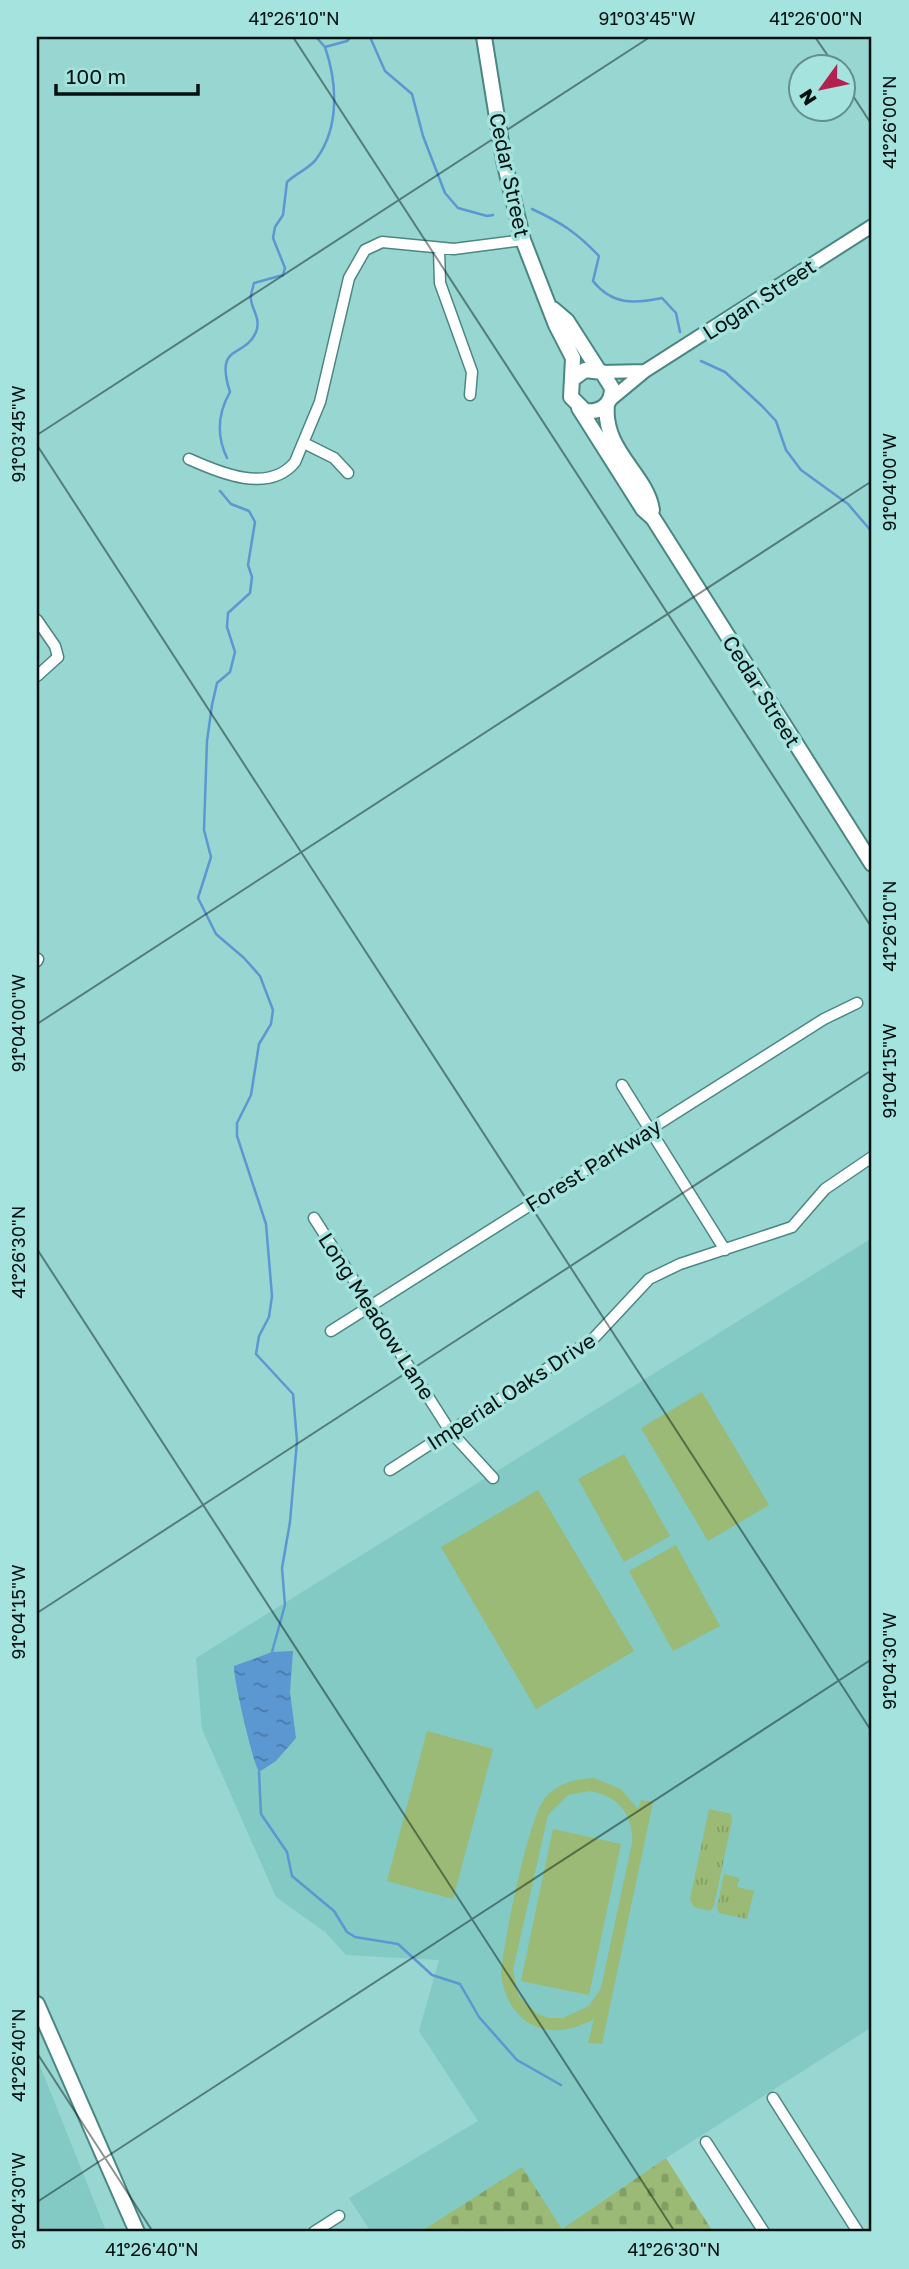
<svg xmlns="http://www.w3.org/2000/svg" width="909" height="2269" font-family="'Golos Text',sans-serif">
	<defs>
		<pattern id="grass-tufts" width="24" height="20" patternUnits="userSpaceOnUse" patternTransform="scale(1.75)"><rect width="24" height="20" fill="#9aba75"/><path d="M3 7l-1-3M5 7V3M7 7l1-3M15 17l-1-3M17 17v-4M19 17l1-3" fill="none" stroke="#839f64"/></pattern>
		<pattern id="cemetery-stones" width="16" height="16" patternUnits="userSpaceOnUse" patternTransform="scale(1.75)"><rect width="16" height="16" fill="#9aba75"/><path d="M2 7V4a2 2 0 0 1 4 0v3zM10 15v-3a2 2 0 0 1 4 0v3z" fill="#839f64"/></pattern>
		<pattern id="water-ripples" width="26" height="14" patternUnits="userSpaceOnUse" patternTransform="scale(1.75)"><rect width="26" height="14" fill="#5b97d1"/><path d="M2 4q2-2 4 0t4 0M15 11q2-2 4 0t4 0" fill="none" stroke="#497aa8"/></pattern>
	</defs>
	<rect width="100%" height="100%" fill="#98d6d1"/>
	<path fill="#83c9c4" d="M872,1238v789l-206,131 -104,71 -40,-61 -102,64h-49l-22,-34 129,-77 -59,-90 20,-71 -93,-5 -21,-23 -49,-35 -74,-168 -6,-71z
		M37,2058l69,173 -2,1h-67z"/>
	<path fill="url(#grass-tufts)" d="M709,1809l22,5 1,6 -18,86 -4,5 -16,-4 -4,-8z
		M724,1874l15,4 -2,9 17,4 -7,28 -28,-6 -2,-6z"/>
	<path fill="url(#cemetery-stones)" d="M666,2158l47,74h-293l102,-65 40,62z"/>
	<path fill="#9aba75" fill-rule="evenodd" d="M702,1392l67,113 -61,36 -67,-113z
		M624,1454l46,82 -46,26 -46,-83z
		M538,1490l96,161 -98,58 -95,-162z
		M676,1545l44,81 -47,25 -44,-80z
		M427,1731l66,18 -40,150 -66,-18z
		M594,1778l27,11 17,20 3,-9 12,2 -51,242 -14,-1 6,-24c-44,25 -86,7 -93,-45 2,-29 28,-158 44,-176 13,-15 30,-19 49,-20zM589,1791c28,4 45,23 43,52l-31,145 -12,18 -26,12h-14l-13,-5 -18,-18 -5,-25 35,-155 20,-20z
		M553,1829l68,15 -32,151 -68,-14z"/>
	<path fill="url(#water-ripples)" d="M293,1651l-3,41 6,46 -20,23 -17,11c-6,-9 -26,-94 -25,-106l38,-14z"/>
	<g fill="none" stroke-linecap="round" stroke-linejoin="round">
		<path stroke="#5b97d1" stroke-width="2.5" d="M316,37l9,10
			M370,37l15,34 27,23 11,42 22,57 13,15 29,8 6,-1
			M325,47l22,-6 4,-4
			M532,209c30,14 44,23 67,47l-6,25c19,24 41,23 69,17l14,15 4,19
			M701,361l24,11 37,34 14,15 10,29 15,20 47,34 24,28
			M227,458c-11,-23 -9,-45 3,-66 -16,-50 15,-33 26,-60 5,-13 -3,-20 -5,-32 -1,-5 2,-12 3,-17l29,-8 2,-7 -12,-30 2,-11 8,-12 4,-33c9,-9 24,-14 30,-24 23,-32 20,-76 8,-111
			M220,491l11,13 18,7 6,11 -7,43 4,12 -2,16 -22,20 -1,14 8,25 -5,20 -13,11 -5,22 -5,36 -3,89 7,27 -13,41 18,36 28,24 16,18 13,34 -2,14 -12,20 -8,51 -14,28v13l29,88 6,72 -3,21 -10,19 -3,18 37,40 4,47 -7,81 -8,46 3,37 -13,47
			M259,1772l2,42 26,38 5,24 42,35 13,21 8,5 43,7 34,31 28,9 19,33 38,43 44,25"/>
		<g stroke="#4b8782" stroke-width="13">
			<path id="minor" d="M439,249l1,34 32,89 -2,23
				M304,443l30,15 14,15
				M189,459c31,14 80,35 106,3l25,-60 29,-124 16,-28 17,-8 72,7 69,-9
				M37,620l18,26 3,11 -21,19
				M37,961l1,-2
				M622,1085l103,165
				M314,1218l136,213 43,47
				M331,1331l493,-312 33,-16
				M390,1470l203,-131 56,-60 31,-15 112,-37 33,-38 47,-32
				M773,2098l85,134
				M706,2142l58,90
				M314,2232l25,-16"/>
		</g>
		<g stroke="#4b8782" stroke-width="16">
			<path id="tertiary" d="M602,372l43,-1
				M610,400l35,-29 227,-145"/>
		</g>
		<g stroke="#4b8782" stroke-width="18">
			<path id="secondary" d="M484,37l20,124 19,79 33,85 17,33 -2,39 14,14c16,2 27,-7 27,-23l-10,-16 -17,-2 -11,8
				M553,309l14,12 32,50
				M607,404c-5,47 40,70 45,106
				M579,408l64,101 10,9 219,346
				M37,2004l100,228"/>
		</g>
		<use href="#minor" stroke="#fff" stroke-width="10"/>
		<use href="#tertiary" stroke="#fff" stroke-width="12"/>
		<use href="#secondary" stroke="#fff" stroke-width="14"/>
	</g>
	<path fill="none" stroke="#001110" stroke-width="2" stroke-opacity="0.45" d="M293,37l579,891M815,37l20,29M842,79l30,46M37,435l613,-398M37,445l835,1287M37,1024l835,-543M37,1249l638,983M37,1613l835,-543M37,2053l116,179M37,2202l835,-543"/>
	<g text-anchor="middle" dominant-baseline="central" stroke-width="7" stroke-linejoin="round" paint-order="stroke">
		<g font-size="21" fill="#001110" stroke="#a5e3de">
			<text transform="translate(510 175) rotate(78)">Cedar Street</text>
			<text transform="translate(759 299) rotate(-33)">Logan Street</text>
			<text transform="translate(762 691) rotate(58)">Cedar Street</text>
			<text transform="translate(593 1165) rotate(-32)">Forest Parkway</text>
			<text transform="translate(377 1316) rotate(57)">Long Meadow Lane</text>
			<text transform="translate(511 1391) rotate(-33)">Imperial Oaks Drive</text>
		</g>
	</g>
	<rect width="909" height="2269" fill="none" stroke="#a5e3de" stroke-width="77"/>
	<g transform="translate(822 88) rotate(237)"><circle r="33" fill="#a5e3de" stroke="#638f8c" stroke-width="2"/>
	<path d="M0-5L12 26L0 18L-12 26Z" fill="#b2214f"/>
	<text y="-10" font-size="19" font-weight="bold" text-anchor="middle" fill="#001110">N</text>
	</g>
	<path d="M56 84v10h142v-10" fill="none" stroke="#001110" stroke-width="3.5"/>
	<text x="66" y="84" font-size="21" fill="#001110" stroke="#a5e3de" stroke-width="5" paint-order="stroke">100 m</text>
	<rect x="38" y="38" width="832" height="2192" fill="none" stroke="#001110" stroke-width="2.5"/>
	<g font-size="18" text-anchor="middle" fill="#001110">
		<text x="294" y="25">41°26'10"N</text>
		<text x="647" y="25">91°03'45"W</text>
		<text x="816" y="25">41°26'00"N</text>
		<text transform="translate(890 122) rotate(-90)" y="6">41°26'00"N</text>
		<text transform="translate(19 434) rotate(-90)" y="6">91°03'45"W</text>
		<text transform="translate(890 482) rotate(-90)" y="6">91°04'00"W</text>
		<text transform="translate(890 926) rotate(-90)" y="6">41°26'10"N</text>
		<text transform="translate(19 1023) rotate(-90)" y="6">91°04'00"W</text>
		<text transform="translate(890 1071) rotate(-90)" y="6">91°04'15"W</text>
		<text transform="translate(19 1252) rotate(-90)" y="6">41°26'30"N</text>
		<text transform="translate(19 1612) rotate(-90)" y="6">91°04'15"W</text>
		<text transform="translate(890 1661) rotate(-90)" y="6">91°04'30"W</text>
		<text transform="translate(19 2055) rotate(-90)" y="6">41°26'40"N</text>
		<text transform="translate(19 2201) rotate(-90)" y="6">91°04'30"W</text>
		<text x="152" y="2256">41°26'40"N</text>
		<text x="674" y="2256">41°26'30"N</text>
	</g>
</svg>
